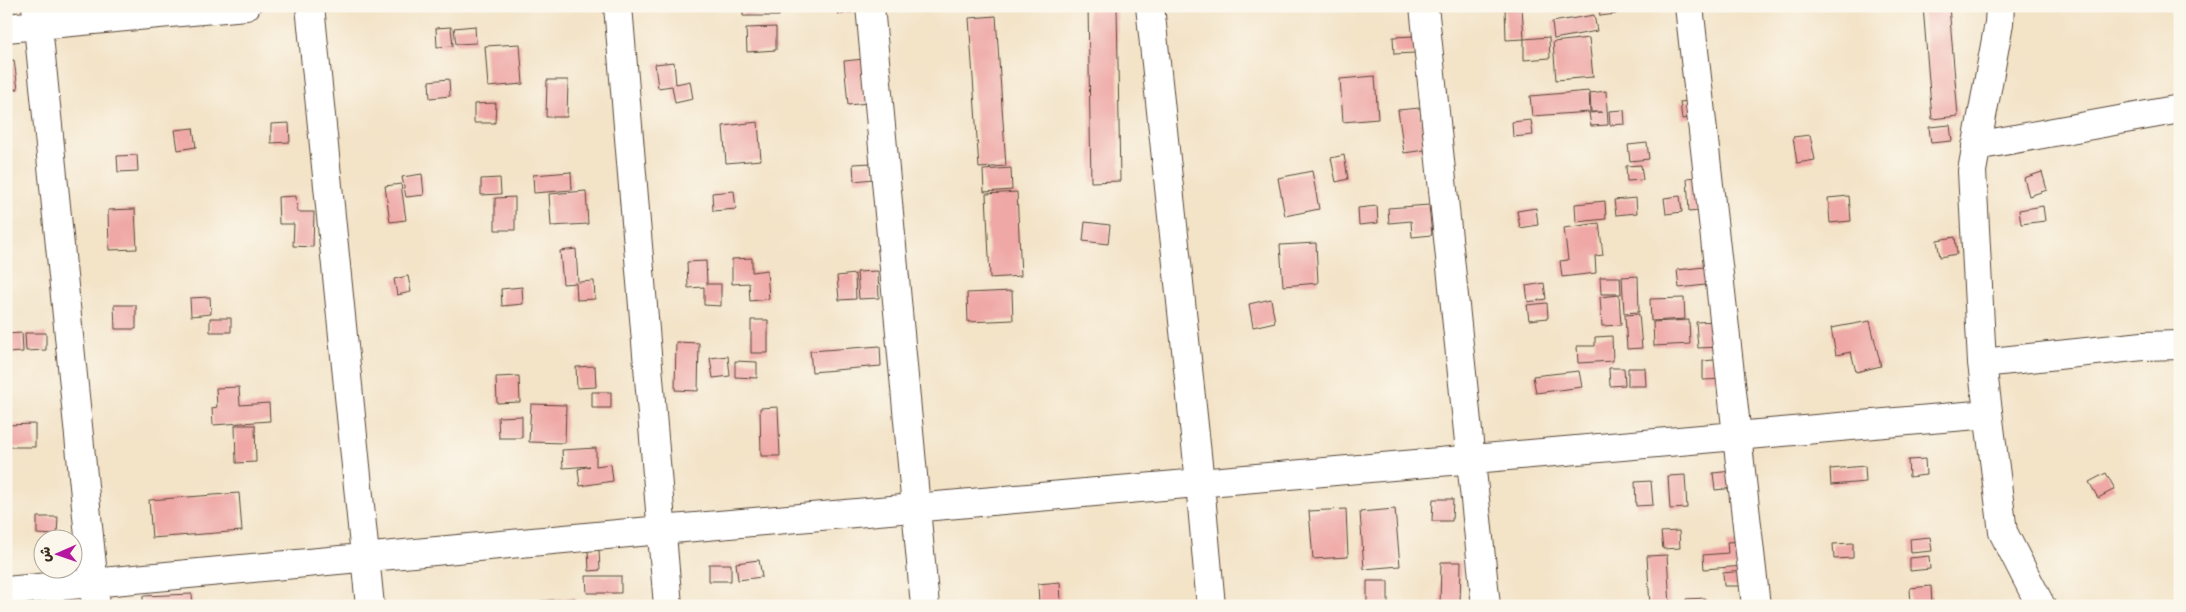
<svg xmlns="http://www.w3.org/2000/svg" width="2186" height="612" font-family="'Patrick Hand','Playpen Sans Arabic',sans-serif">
	<rect width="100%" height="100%" fill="#fbf7ec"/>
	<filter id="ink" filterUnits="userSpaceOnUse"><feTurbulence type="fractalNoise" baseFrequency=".02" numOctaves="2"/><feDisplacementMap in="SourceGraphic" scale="10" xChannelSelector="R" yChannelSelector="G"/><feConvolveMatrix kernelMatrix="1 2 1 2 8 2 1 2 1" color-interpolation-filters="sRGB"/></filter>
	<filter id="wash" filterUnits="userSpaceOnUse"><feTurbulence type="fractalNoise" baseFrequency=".0096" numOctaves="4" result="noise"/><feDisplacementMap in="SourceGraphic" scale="20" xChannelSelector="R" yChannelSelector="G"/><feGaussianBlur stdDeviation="1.12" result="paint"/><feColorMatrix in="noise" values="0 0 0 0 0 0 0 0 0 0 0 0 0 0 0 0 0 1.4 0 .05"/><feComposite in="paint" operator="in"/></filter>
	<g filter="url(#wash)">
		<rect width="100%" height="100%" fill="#f3e3c7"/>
		<g id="blocks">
			<path fill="#efa8a6" d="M743,6h36v10h-36z
				M837,6h20l1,5 -20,3z
				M1088,6h29l3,175 -29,1z
				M1522,6l2,33 -18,1 -1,-33z
				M1599,6h17v8l-16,2z
				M1796,6h28v2l-27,1z
				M1923,6h26l9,110 -26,3z
				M1594,15l3,16 -43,8 -2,-17z
				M996,16l10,150 -27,2 -10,-150z
				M475,26l1,17 -20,1 -2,-16z
				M451,27l2,19 -16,1 -1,-19z
				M776,27v23l-29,2 -1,-24z
				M1414,36l1,17 -21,1 -1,-17z
				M1549,37l1,21 -26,2v-21z
				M1589,38l4,39 -37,3 -3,-38z
				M520,44l3,40 -35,3 -3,-41z
				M864,59l4,44 -20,2 -4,-44z
				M14,60l4,29 -12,1v-29z
				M674,62l2,22 14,-3 3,18 -18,4 -3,-17 -14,2 -3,-24z
				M1375,76l3,43 -35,3 -3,-43z
				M449,79l1,17 -20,2 -1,-17z
				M547,80h21l-1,37h-21z
				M1589,91l1,21 -58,4 -2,-20z
				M1606,91l2,34 -17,1 -2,-13 13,-1h-11l-1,-19z
				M1697,100l1,17 -16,2 -2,-17z
				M496,103l-1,20h-21v-19z
				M1420,108l5,42 -21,3 -6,-43z
				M1624,110l1,14 -15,1 -1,-14z
				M1531,120l2,15 -20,2 -1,-15z
				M758,122l3,38 -35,3 -3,-37z
				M289,123l1,19 -19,1v-19z
				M1950,125l2,16 -21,2 -2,-16z
				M193,128l3,19 -18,3 -3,-20z
				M1810,135l5,25 -18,3 -4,-26z
				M1647,143l2,16 -19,2 -2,-16z
				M137,155l1,16 -20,1 -1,-16z
				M1344,155l4,24 -12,3 -5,-24z
				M873,163l1,16 -20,2 -1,-17z
				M1641,165l2,15 -16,1 -1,-15z
				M1011,168l1,22 -28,2 -1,-22z
				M1312,171l7,38 -34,7 -7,-38z
				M571,172l1,18 -38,3 -1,-18z
				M2042,172l5,18 -18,6 -5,-18z
				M422,174l2,21 -18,2 -4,-20z
				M1705,176l3,34 -19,2 -2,-34z
				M500,178l1,16 -20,1v-16z
				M401,184l5,36 -16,2 -5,-36z
				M586,191l2,33 -37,2 -2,-32z
				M734,191l2,18 -23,2 -1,-18z
				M1017,192l4,84 -31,2 -4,-84z
				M296,196l1,16h17l-1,35 -20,-1 1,-22h-15l-1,-27z
				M1680,196l2,16 -16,2 -2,-16z
				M1849,196l2,25 -21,2 -2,-25z
				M515,197v33h-20v-32z
				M1636,198l1,15 -21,2 -2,-15z
				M1605,201l1,18 -30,3 -1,-18z
				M1429,205l3,30 -20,2 -1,-16 -22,2 -1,-15z
				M1377,206l1,17 -19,2 -1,-17z
				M2043,206l2,15 -24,3 -2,-14z
				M1536,208l2,17 -18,3 -3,-17z
				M135,209l2,40 -28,1 -1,-40z
				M1085,222l25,3 -2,19 -25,-3z
				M1599,223l4,32 -8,1 1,17 -34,4 -2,-16 8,-1 -4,-32z
				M1955,237l2,17 -17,3 -3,-17z
				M1316,243l2,40 -35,3 -3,-41z
				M576,249l2,33 16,-1 1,18 -18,1 -1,-17 -13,1 -3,-33z
				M752,258v14l15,-2 2,29 -19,2 -1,-18 -17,1v-25z
				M706,261l1,23h14v22l-17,-1v-18l-16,1 -1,-26z
				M1713,266l1,18 -35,4 -2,-18z
				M878,271l1,27 -20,1 -2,-27z
				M855,274l1,25 -17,1 -2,-24z
				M408,276l3,16 -14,3 -3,-16z
				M1638,276l1,36 -15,1 -2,-36z
				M1600,277h20l1,17h-20z
				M1544,283l2,16 -18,3 -2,-16z
				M522,287l1,17 -21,2 -1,-17z
				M1012,291l1,29 -45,2 -1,-29z
				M1619,295l2,30 -19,1 -2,-29z
				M210,297l1,17 -20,2 -1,-18z
				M1684,298l1,21 -34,2 -1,-22z
				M1271,299l4,23 -22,5 -4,-23z
				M1547,303l1,15 -19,2 -2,-15z
				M114,305h22v24h-21z
				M1639,314l3,34 -15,1 -2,-34z
				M210,318h21v14h-21z
				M751,320h17v33h-17z
				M1689,320l1,24 -36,2 -1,-24z
				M1718,321l2,26 -22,1 -2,-26z
				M1870,321l11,45 -25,6 -5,-20 -15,3 -5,-27z
				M22,333l1,19 -17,1v-19z
				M25,333h21v17l-20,1z
				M1612,336l1,25 -35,2 -1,-17h18v-9z
				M676,342l23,1 -1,48 -23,-1z
				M880,346l1,20 -69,6 -2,-21z
				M728,356l2,20 -17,2 -3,-20z
				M1724,359l1,20 -22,1v-19z
				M735,361l22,1v16l-22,-1z
				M595,366l1,21 -19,1 -1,-21z
				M1609,368h15l1,17 -15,1z
				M1628,368h17l1,18h-18z
				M1579,371l3,16 -46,6 -3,-17z
				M519,376l1,26 -23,1 -1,-26z
				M239,387l1,18 29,-2 1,18 -57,4 -1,-17 5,-1 -1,-19z
				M592,392h19v16h-19z
				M531,404l35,1 -1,38 -36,-1z
				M778,407l2,49h-19l-1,-48z
				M522,416v22h-23l-1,-21z
				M35,424v23h-29v-22z
				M235,425h20l1,37 -20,1z
				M596,448v18l15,-2 2,17 -33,5 -2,-17 12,-3 -27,2 -1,-18z
				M1925,459l1,16 -17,2 -1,-17z
				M1865,466l1,16 -35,3 -1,-16z
				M1732,471l2,17 -19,2 -2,-17z
				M2106,473l9,16 -17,9 -9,-16z
				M1685,475l2,33 -17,1 -2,-33z
				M1651,481l2,24 -17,1 -1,-24z
				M239,493l3,38 -90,7 -3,-38z
				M1433,499h20l-1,22h-20z
				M1346,509l2,48 -35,2 -4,-48z
				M1395,509l5,57 -36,3 -4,-57z
				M37,517h21l-1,18 -20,-1z
				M1679,531l1,17 -17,1 -2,-17z
				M1930,537l2,14 -21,2 -1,-14z
				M1741,541l3,25 -40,3 -1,-14 25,-2 -1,-11z
				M1853,543v15l-19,1 -1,-15z
				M588,550h11l1,20 -11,1z
				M1667,555l3,51h-20l-3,-50z
				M1929,556l1,13 -20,2v-13z
				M759,560l3,17 -24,3 -2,-17z
				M1441,562h20l-1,44h-20z
				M709,564h22v17h-22z
				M1742,571v15h-18l-1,-13z
				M586,576h35v17h-34z
				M1367,581h21v25h-21z
				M1060,582l1,20 -22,2 -1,-20z
				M1931,586l1,20h-21l-1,-18z
				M192,594l1,12h-50v-10z
				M575,598l1,8h-35l-1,-5z
				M1705,598v8h-18l-1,-7z"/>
		</g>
	</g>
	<g filter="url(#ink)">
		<use href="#blocks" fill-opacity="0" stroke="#574637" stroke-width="1"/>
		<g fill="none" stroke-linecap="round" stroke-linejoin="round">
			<g stroke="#574637" stroke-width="30">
				<path id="street" d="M36,6l60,600
					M310,6l60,600
					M618,6l50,600
					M870,6l55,600
					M1150,6l50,477 11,123
					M1424,6l62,600
					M1689,6l67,600
					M2000,6l-1,17 -27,148 10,192 21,169 38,74
					M6,28l240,-22
					M1976,146l204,-37
					M1982,363l161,-17 37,-1
					M6,591l655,-61 1327,-116"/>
			</g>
			<use href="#street" stroke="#fff" stroke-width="28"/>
		</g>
	</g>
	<rect width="2186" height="612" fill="none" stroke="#fbf7ec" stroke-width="25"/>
	<g transform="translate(58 554) rotate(268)"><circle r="24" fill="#fbf7ec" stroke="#aea59a"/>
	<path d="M0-4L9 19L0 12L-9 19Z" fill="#b5179e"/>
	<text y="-8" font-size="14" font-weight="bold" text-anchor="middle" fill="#3b2a1e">ش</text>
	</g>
</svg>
